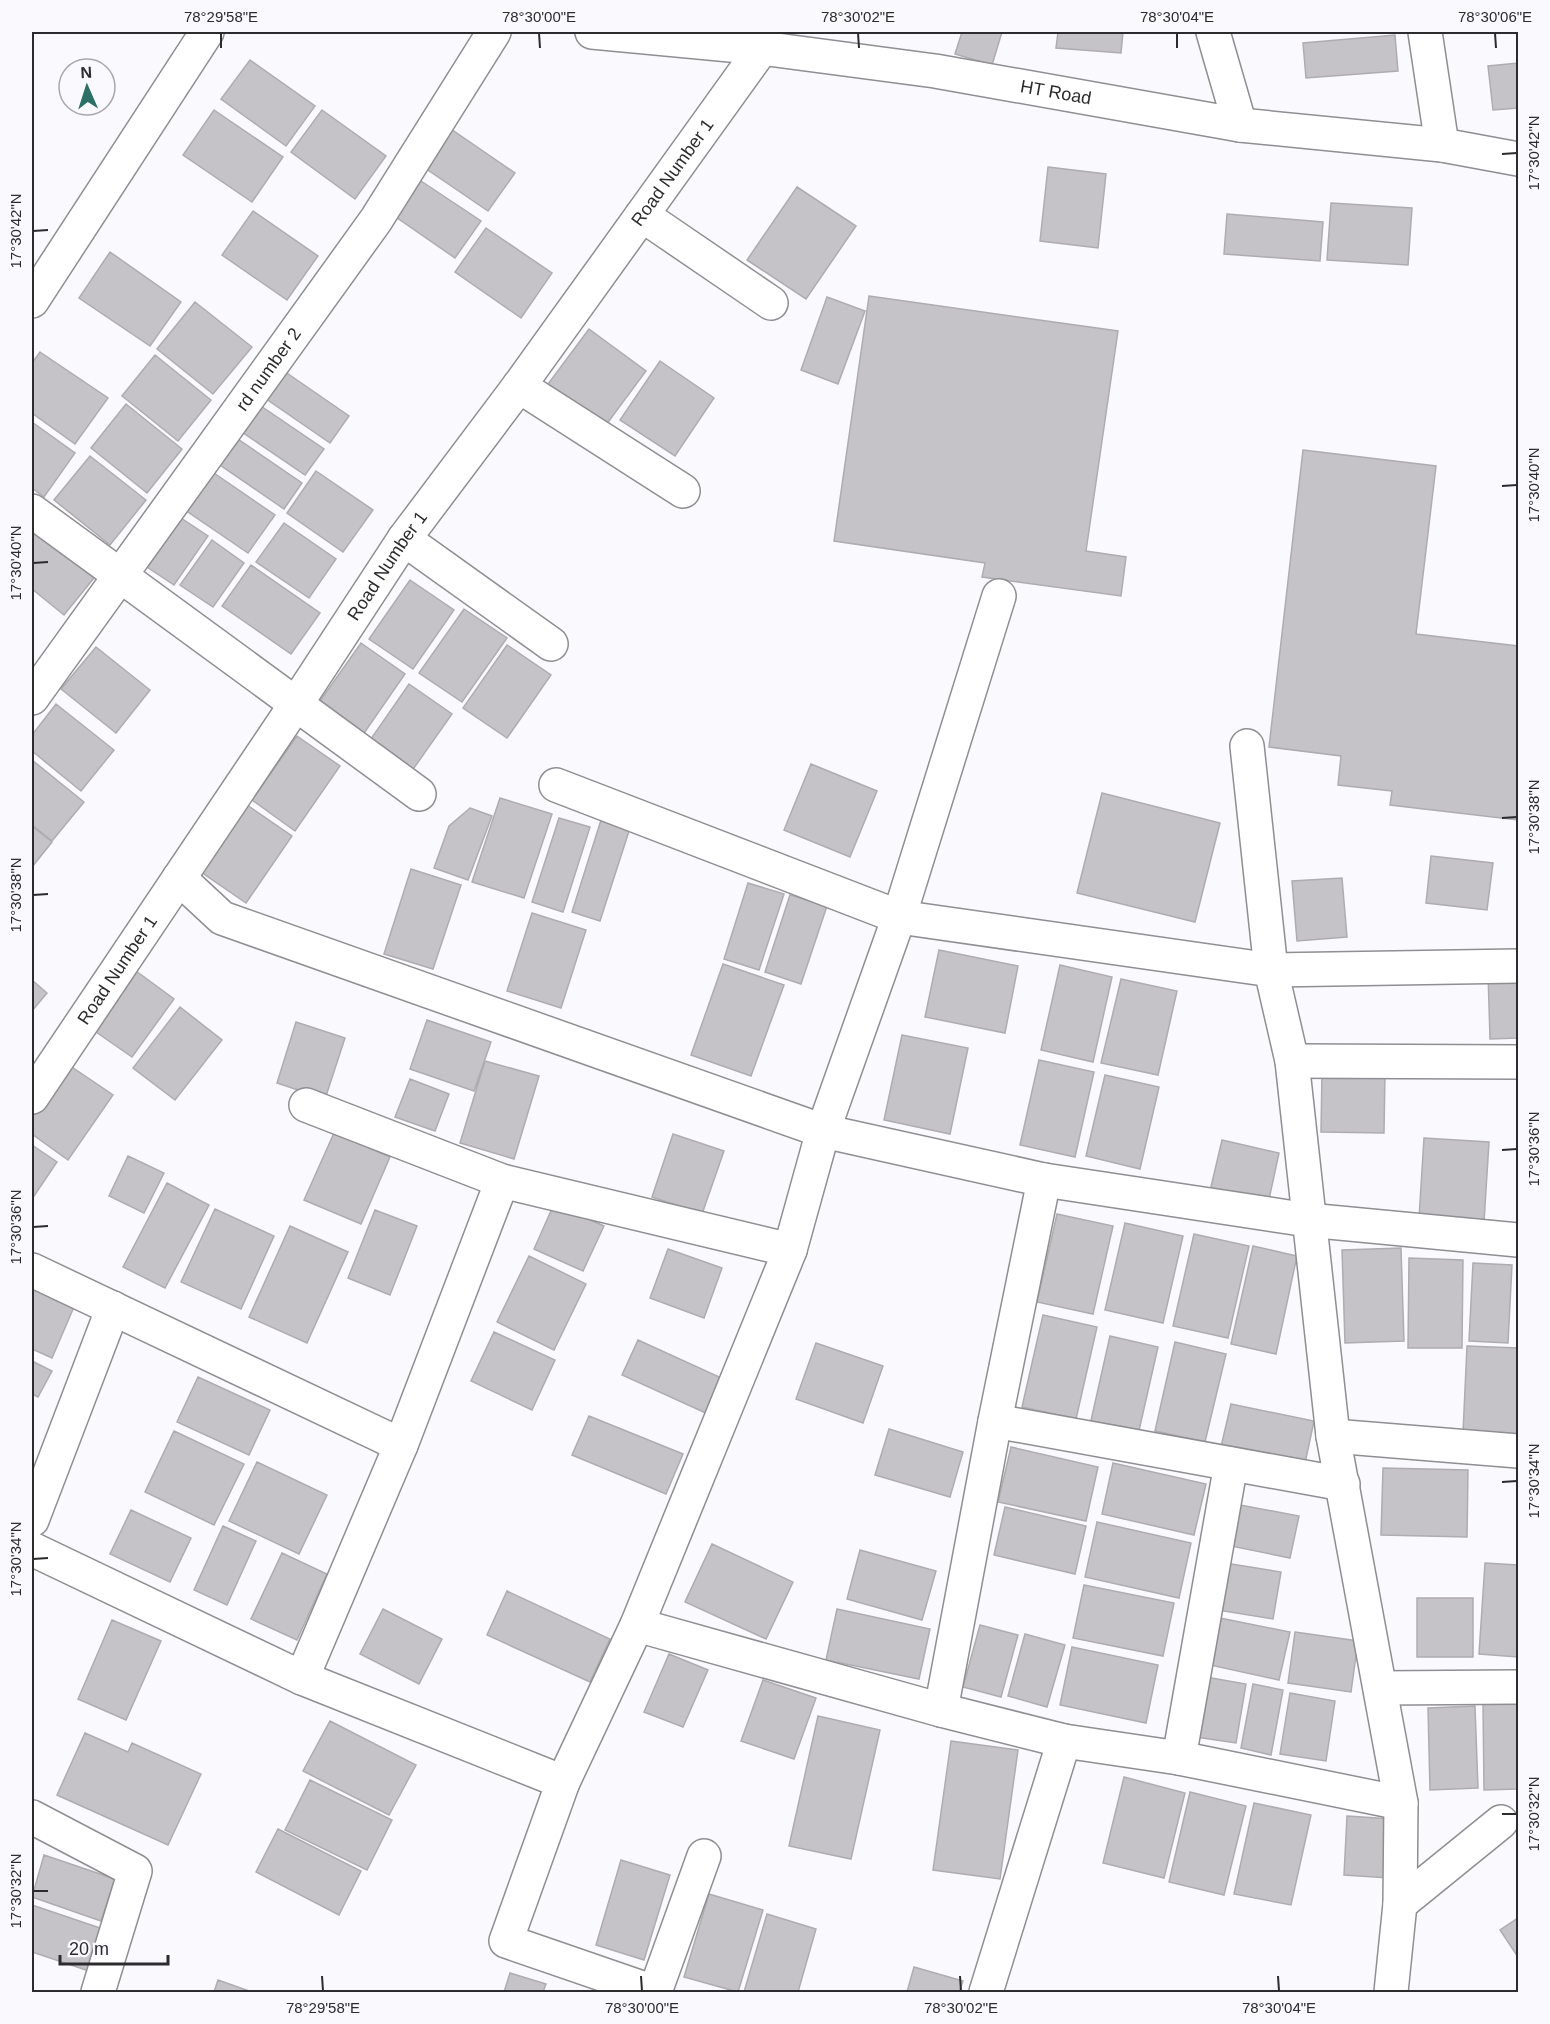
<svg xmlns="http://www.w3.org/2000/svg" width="1550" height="2024" font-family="Arial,sans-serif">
	<rect width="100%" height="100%" fill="#fafafe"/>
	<path fill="#c6c3c8" stroke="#aeacb1" stroke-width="1.5" d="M962,32h40l-10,33 -37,-11z
		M1058,32h65l-2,21 -65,-5z
		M1395,35l3,36 -92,7 -3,-35z
		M250,60l65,46 -29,40 -65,-47z
		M1518,63v45l-25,2 -5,-44z
		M214,110l69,47 -31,45 -69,-47z
		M322,110l64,46 -31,43 -64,-47z
		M451,129l64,44 -27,38 -63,-43z
		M1048,167l58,7 -8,74 -58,-7z
		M418,179l63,42 -26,37 -62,-43z
		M797,187l59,39 -50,73 -59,-39z
		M1331,203l81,5 -4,57 -81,-5z
		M253,211l65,45 -31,44 -65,-45z
		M1227,214l96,8 -3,39 -96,-7z
		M486,228l66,45 -31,45 -66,-46z
		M110,252l71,50 -31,44 -71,-48z
		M869,296l249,35 -32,220 40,6 -5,39 -139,-19 3,-14 -151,-22z
		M827,297l38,14 -27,73 -37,-14z
		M195,302l57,45 -39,47 -56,-45z
		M589,329l57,42 -40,54 -58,-41z
		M40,352l68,46 -33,46 -43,-31v-50z
		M155,355l56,45 -33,41 -56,-45z
		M660,361l54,37 -39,58 -55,-36z
		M281,369l68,47 -19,27 -68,-47z
		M126,404l56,45 -35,44 -56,-45z
		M258,404l66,45 -19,26 -66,-45z
		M32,422l43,31 -31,44 -12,-9z
		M235,437l67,46 -18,26 -67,-46z
		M1303,450l133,16 -20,168 102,12v174l-128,-15 2,-14 -54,-6 3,-29 -72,-9z
		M90,456l56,44 -36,45 -56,-45z
		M211,471l64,44 -27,38 -63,-43z
		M316,471l57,39 -30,42 -56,-39z
		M178,516l30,20 -34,49 -30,-20z
		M284,523l52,36 -27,39 -53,-36z
		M40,526l58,47 -34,42 -32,-26v-53z
		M212,540l32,23 -31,44 -33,-22z
		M251,565l69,48 -29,41 -69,-48z
		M410,580l44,30 -41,59 -44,-30z
		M464,609l43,29 -45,64 -43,-29z
		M361,643l44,31 -45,65 -45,-31z
		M507,645l44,30 -44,63 -44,-30z
		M96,647l54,43 -34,43 -55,-44z
		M409,684l43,30 -43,61 -43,-29z
		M56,704l58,46 -33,41 -49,-40v-16z
		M297,736l43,30 -45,65 -43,-31z
		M32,760l52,42 -32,39 -20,-16z
		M811,764l66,27 -27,66 -66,-27z
		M1102,793l118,30 -25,99 -118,-29z
		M500,798l52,16 -28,84 -52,-16z
		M247,805l45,31 -46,67 -45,-31z
		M470,808l22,8 -24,64 -34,-12 15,-42z
		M559,818l31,9 -27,85 -31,-10z
		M601,820l29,8 -30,93 -28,-9z
		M32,826l20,16 -20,25z
		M1431,856l62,7 -6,47 -61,-7z
		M411,869l50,16 -28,84 -49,-15z
		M1342,878l5,59 -50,4 -5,-60z
		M748,883l36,11 -25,76 -35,-11z
		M790,895l37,11 -26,78 -36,-12z
		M532,913l54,17 -25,78 -54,-17z
		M939,950l79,16 -13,67 -80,-16z
		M723,964l61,21 -33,91 -60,-21z
		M1060,965l52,12 -19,85 -52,-12z
		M132,968l42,31 -42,58 -43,-30z
		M1518,972v66l-28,1 -2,-66z
		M1121,979l56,12 -19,84 -57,-12z
		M32,980l15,13 -15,18z
		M180,1007l42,33 -47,60 -42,-32z
		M427,1020l64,22 -17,49 -64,-22z
		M296,1022l49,16 -20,61 -48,-16z
		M902,1035l66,13 -18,86 -66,-14z
		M1039,1060l55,12 -19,85 -55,-12z
		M485,1061l54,15 -25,83 -54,-16z
		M66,1063l47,32 -45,65 -36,-26v-21z
		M1322,1072l63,1 -1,60 -63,-1z
		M1105,1075l54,12 -19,82 -54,-13z
		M410,1079l39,15 -14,37 -40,-14z
		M334,1133l56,24 -29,67 -57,-24z
		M673,1134l51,17 -22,63 -50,-17z
		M1424,1138l65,4 -5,80 -65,-4z
		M1222,1140l57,13 -11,51 -58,-13z
		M32,1145l25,17 -25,37z
		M128,1156l36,17 -20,40 -35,-17z
		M167,1183l42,22 -44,83 -42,-21z
		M554,1204l50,22 -21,45 -49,-22z
		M215,1209l59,27 -33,73 -60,-27z
		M375,1210l42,16 -27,69 -42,-17z
		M1057,1214l56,12 -20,88 -56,-12z
		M1125,1223l58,13 -20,87 -58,-13z
		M290,1226l58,26 -41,91 -58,-26z
		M1194,1234l55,12 -21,92 -55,-12z
		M1253,1246l44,10 -21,98 -45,-10z
		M1401,1248l3,93 -59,2 -3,-93z
		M668,1249l54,19 -18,50 -54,-20z
		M529,1256l57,28 -32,66 -57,-28z
		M1409,1258l54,2 -1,88h-54z
		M1473,1263l39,2 -4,78 -39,-2z
		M32,1280l45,20 -25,58 -20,-9z
		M1043,1315l54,12 -21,92 -54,-12z
		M494,1332l61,28 -23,50 -61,-29z
		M1110,1336l48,11 -20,88 -48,-10z
		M638,1340l88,40 -16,35 -88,-40z
		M1175,1342l51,12 -21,88 -50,-11z
		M816,1343l67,23 -20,57 -67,-24z
		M1467,1346l51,2v88l-55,-3z
		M32,1361l20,10 -14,26 -6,-3z
		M198,1377l72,33 -21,45 -72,-33z
		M1231,1404l83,17 -10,47 -84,-17z
		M589,1416l94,38 -17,40 -94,-39z
		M889,1429l74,23 -13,45 -75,-22z
		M174,1431l70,33 -30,61 -69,-33z
		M1011,1447l87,20 -12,54 -88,-19z
		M257,1462l70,33 -28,59 -70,-33z
		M1113,1463l93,21 -12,51 -92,-21z
		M1383,1468l85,2 -1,67 -86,-2z
		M1240,1505l59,11 -9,42 -59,-12z
		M1005,1507l81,19 -11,48 -81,-19z
		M131,1510l60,28 -21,44 -60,-28z
		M1097,1522l94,21 -12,55 -94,-21z
		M223,1526l33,15 -29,64 -33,-15z
		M712,1544l81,38 -27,57 -81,-37z
		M860,1550l76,21 -14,49 -75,-21z
		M282,1553l45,21 -30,66 -46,-21z
		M1225,1563l56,9 -8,47 -56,-9z
		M1485,1563l33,2v92l-39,-3z
		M1084,1585l90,18 -11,53 -90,-18z
		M507,1591l103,48 -20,43 -103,-47z
		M1417,1598h56v59h-56z
		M383,1609l59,30 -23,45 -59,-30z
		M837,1609l93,20 -11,50 -93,-19z
		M1220,1618l70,14 -11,48 -69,-15z
		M112,1620l49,21 -35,79 -48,-21z
		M980,1625l38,10 -17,62 -38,-10z
		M1295,1632l63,9 -7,51 -63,-9z
		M1025,1634l40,11 -18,62 -39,-11z
		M1072,1647l86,18 -12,58 -86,-18z
		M669,1654l39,16 -25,57 -39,-15z
		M1206,1677l40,7 -10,59 -40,-6z
		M763,1680l53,18 -22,61 -53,-18z
		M1253,1684l30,6 -12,65 -30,-7z
		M1290,1693l45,8 -9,60 -46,-7z
		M1518,1703v86l-34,1 -1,-86z
		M1475,1706l3,82 -48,2 -2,-82z
		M818,1716l62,14 -29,129 -62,-13z
		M330,1721l86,44 -27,50 -86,-44z
		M85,1733l43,19 4,-9 69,31 -33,71 -111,-50z
		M951,1741l67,9 -18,129 -67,-9z
		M1124,1777l61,16 -21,85 -61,-15z
		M310,1780l82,40 -25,50 -82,-40z
		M1190,1792l56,14 -22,89 -55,-13z
		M1254,1803l57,12 -20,90 -57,-11z
		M1347,1816l45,3 -3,59 -45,-3z
		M278,1829l83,42 -22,44 -83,-43z
		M44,1855l71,24 -14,42 -69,-24z
		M621,1860l49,15 -26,85 -48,-15z
		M709,1894l54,16 -25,82 -54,-15z
		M32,1905l71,24 -14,42 -57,-19z
		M767,1914l49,15 -18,63h-54z
		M1518,1918v39l-18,-27z
		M914,1967l49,14 -4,11h-52z
		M510,1973l36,11 -3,8h-39z
		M218,1980l34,12h-38z"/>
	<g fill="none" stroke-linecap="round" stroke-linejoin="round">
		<g stroke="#8e8e93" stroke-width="36">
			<g id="minor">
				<path id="s1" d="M592,32l170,16 173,23 305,54 202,20 76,14"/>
				<path d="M1213,32l27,93"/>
				<path d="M1425,32l17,113"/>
				<path d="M642,215l129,88"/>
				<path d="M32,301l175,-269"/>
				<path d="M519,386l164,105"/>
				<path d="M32,511l387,283"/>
				<path d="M404,539l147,105"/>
				<path id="s2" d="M32,698l344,-478 118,-188"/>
				<path d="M1247,746l24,224 21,91 41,375 68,367 -1,101 -9,88"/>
				<path d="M556,785l343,132 372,53 247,-4"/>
				<path d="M179,878l43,40 601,213 221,49 264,40 210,20"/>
				<path d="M1292,1061l226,1"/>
				<path id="s3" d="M32,1097l264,-393 108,-165 115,-153 243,-338"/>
				<path d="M306,1105l196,76 288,69"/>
				<path d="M32,1270l369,175"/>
				<path d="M995,1421l348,63"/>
				<path d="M1333,1436l185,15"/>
				<path d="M32,1520l81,-212"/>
				<path d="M32,1549l270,129 261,104"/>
				<path d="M637,1625l304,85 123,31 115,17 222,45"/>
				<path d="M302,1678l99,-233 101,-264"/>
				<path d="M1380,1688l138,-1"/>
				<path d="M941,1710l54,-289 49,-241"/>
				<path d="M1179,1758l52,-294"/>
				<path d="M32,1817l103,54 -37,121"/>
				<path d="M1400,1904l101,-82"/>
				<path d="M654,1992l-148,-51 57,-159 74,-157 153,-375 33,-119 76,-214 100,-321"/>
				<path d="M655,1992l49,-136"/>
				<path d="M986,1992l78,-251"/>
			</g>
		</g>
		<use href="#minor" stroke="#fff" stroke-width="33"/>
	</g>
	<path fill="none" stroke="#2c2c2e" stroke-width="2" d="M221,33v15M539,33l1,15M858,33l1,15M1177,33v15M1495,33l1,15M1502,154l15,-1M33,231l15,-1M1502,486l15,-1M33,563l15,-1M1502,818l15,-1M33,895l15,-1M1502,1150l15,-1M33,1227l15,-1M1502,1482l15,-1M33,1559l15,-1M1502,1814h15M33,1891h15M322,1976l1,15M641,1976l1,15M960,1976l1,15M1278,1976l1,15"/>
	<g text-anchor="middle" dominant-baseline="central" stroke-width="4.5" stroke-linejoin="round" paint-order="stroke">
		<g font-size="18" fill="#2c2c2e" stroke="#fafafe">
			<text stroke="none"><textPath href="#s1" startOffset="468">HT Road</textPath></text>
			<text stroke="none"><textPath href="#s3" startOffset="1125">Road Number 1</textPath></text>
			<text stroke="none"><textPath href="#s2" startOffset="405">rd number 2</textPath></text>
			<text stroke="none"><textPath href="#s3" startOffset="639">Road Number 1</textPath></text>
			<text stroke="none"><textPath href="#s3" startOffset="153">Road Number 1</textPath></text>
		</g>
	</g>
	<rect width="1550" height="2024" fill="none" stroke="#fafafe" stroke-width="66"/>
	<g transform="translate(87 87) rotate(357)"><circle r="28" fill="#fafafe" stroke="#a8a8ab" stroke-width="1.5"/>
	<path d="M0-4.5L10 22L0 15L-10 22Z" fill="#2b7064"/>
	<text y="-9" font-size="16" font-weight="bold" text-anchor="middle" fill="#2c2c2e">N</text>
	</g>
	<path d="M60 1955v9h108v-9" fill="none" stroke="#2c2c2e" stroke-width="3"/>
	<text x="69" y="1955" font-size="18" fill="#2c2c2e" stroke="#fafafe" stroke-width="4.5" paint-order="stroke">20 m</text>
	<rect x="33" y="33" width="1484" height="1958" fill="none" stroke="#2c2c2e" stroke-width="2"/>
	<g font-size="15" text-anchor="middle" fill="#2c2c2e">
		<text x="221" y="22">78°29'58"E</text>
		<text x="539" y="22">78°30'00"E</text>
		<text x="858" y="22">78°30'02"E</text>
		<text x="1177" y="22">78°30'04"E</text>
		<text x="1495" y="22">78°30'06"E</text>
		<text transform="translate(1534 153) rotate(-90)" y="5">17°30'42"N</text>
		<text transform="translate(16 231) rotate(-90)" y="5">17°30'42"N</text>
		<text transform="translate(1534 485) rotate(-90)" y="5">17°30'40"N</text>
		<text transform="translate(16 563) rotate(-90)" y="5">17°30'40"N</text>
		<text transform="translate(1534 817) rotate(-90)" y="5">17°30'38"N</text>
		<text transform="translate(16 895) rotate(-90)" y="5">17°30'38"N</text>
		<text transform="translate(1534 1149) rotate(-90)" y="5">17°30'36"N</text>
		<text transform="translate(16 1227) rotate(-90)" y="5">17°30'36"N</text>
		<text transform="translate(1534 1481) rotate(-90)" y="5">17°30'34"N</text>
		<text transform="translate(16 1559) rotate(-90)" y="5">17°30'34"N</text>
		<text transform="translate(1534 1814) rotate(-90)" y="5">17°30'32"N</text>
		<text transform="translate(16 1891) rotate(-90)" y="5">17°30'32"N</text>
		<text x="323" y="2013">78°29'58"E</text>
		<text x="642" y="2013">78°30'00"E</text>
		<text x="961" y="2013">78°30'02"E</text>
		<text x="1279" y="2013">78°30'04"E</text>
	</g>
</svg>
